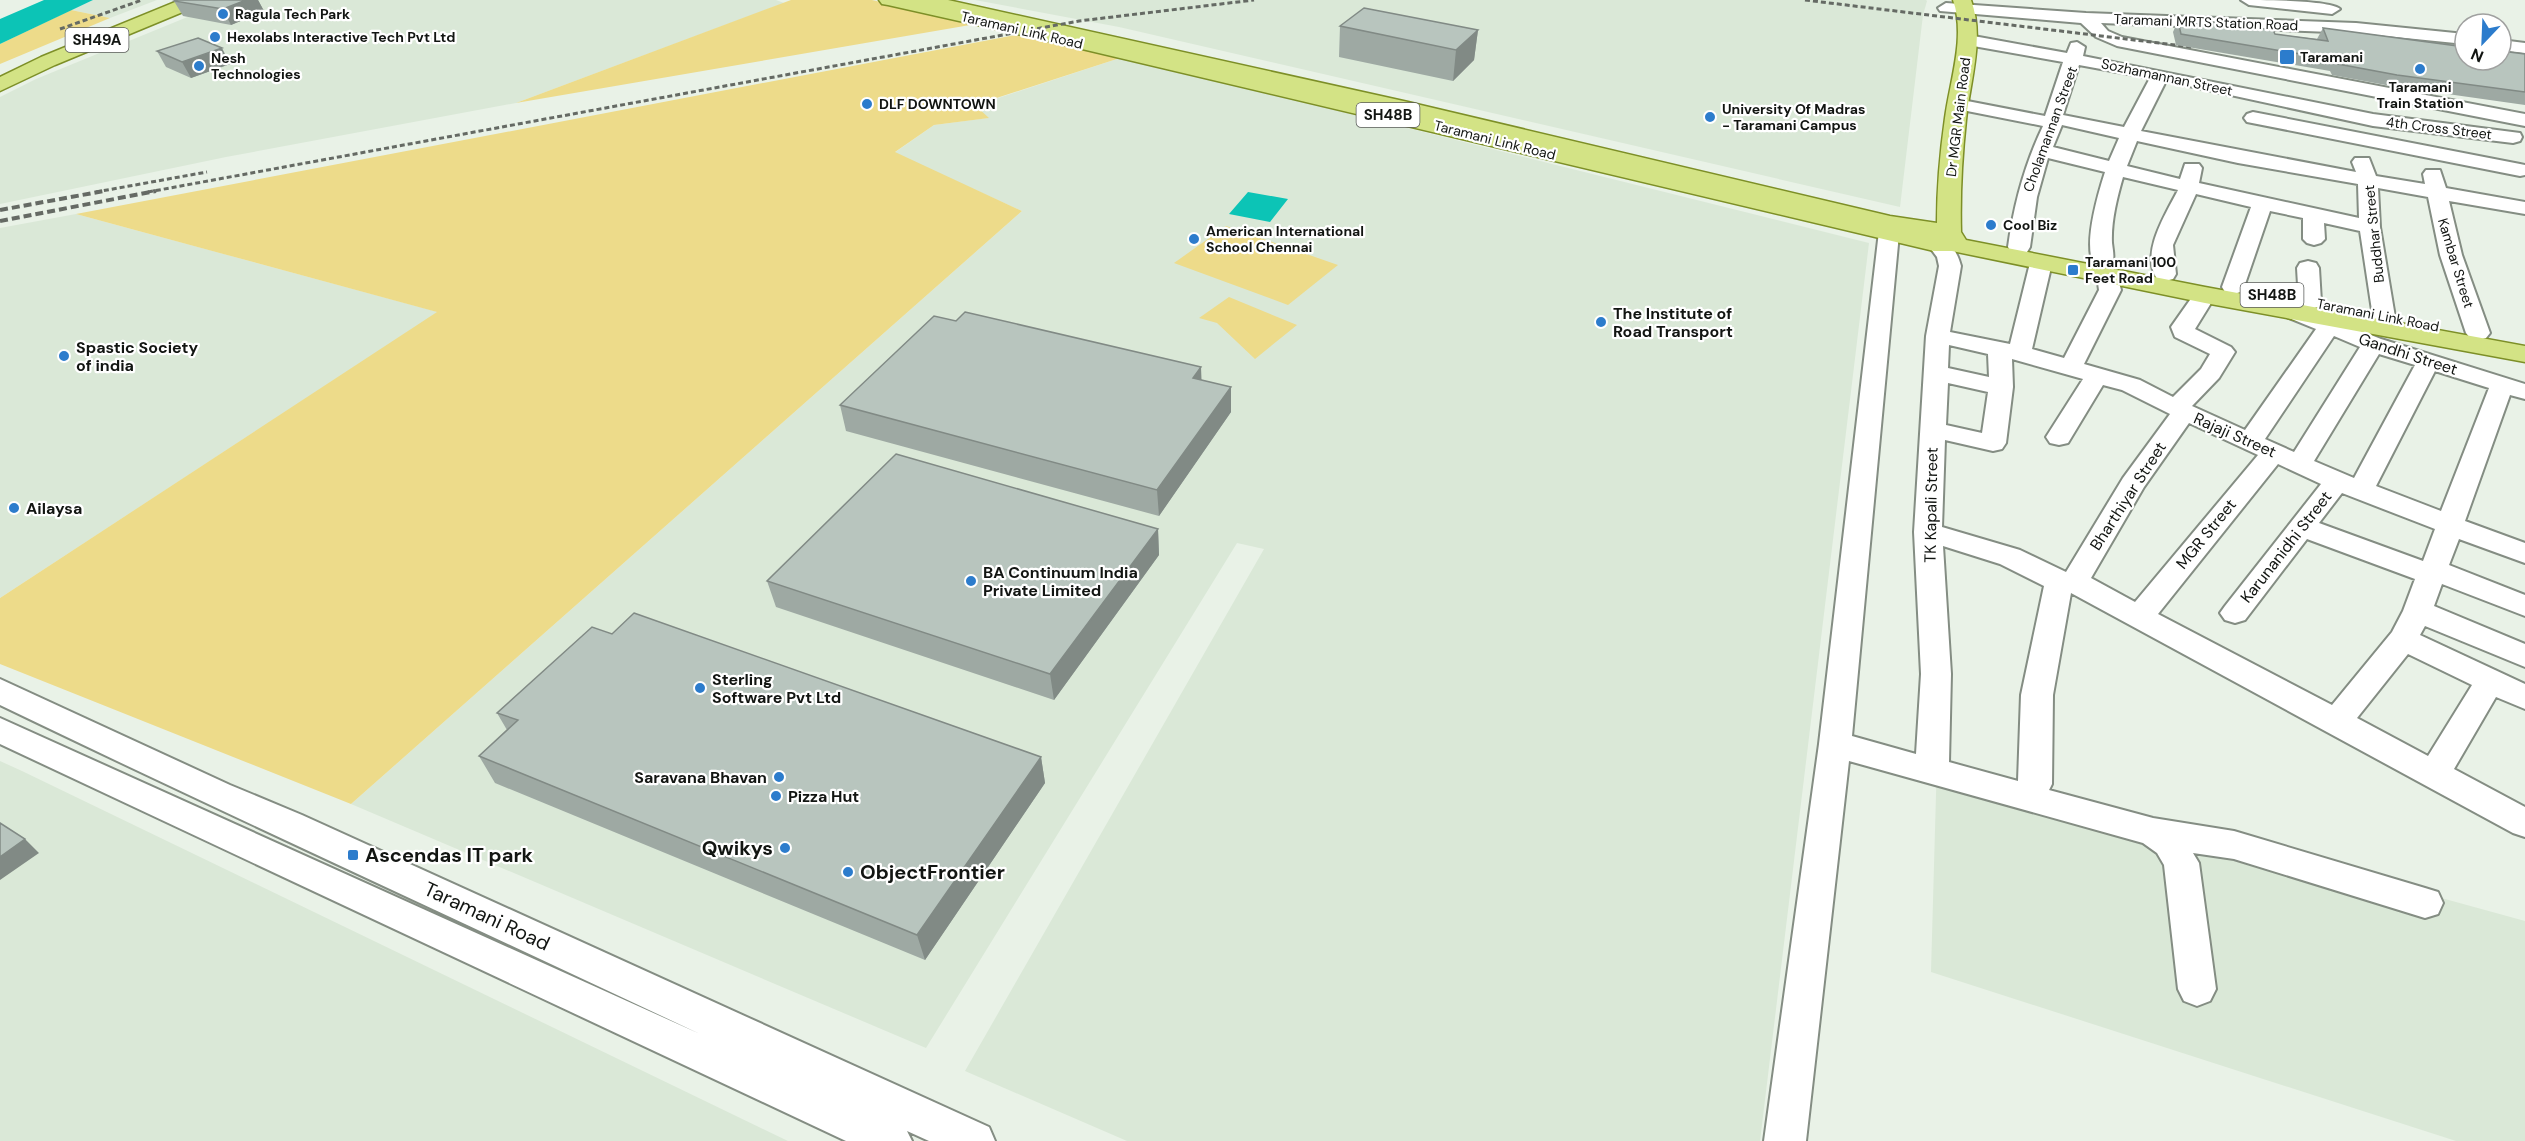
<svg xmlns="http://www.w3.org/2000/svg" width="2525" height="1141" font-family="'DM Sans',sans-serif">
	<rect width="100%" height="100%" fill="#e9f2e7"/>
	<path fill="#dae8d7" d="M93,0h64l-47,18 -39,-8z
		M229,0h547l8,3 -268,100 -290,54 -226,47v-107l36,-18z
		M975,0h951l1,1 -4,14 -23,192 -781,-180z
		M1123,57l746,186 -109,898h-633l-162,-70 299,-522 -27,-6 -311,505 -575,-244 671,-593 -128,-58 40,-28 54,-7 -14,-12z
		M76,214l362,98 -438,286v-370z
		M1937,759l588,162v220h-69l-525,-169z
		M0,761l22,10 766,370h-788z"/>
	<path fill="#eddb8a" d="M791,0h81l104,24 -460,79z
		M71,10l39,8 -110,46v-20z
		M1020,34l103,23 -148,48 14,13 -55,7 -39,27 127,59 -671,593 -351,-140v-66l437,-286 -361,-98z
		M1226,226l112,39 -50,40 -114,-42z
		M1229,297l68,28 -42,34 -38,-36 -18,-5z"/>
	<path fill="#0cc4b6" d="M44,0h49l-93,44v-25z
		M1248,192l40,7 -18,23 -41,-8z"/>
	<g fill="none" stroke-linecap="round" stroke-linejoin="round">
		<g stroke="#848d83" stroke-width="4">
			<path id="minor" d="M2241,0c18,0 89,0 99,9l-8,5 -83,-9z
				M1946,3l140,10 270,10 109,11v10l-109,-11 -255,-10 7,8 14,6 403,77v12l-408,-80 -21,-9 -15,-14 -141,-12 -2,-3z
				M1968,35l99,18 4,-10 6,-1 8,5 -2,9 290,58 147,19 2,4 -2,4 -7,2 -140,-17 -207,-45 -25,50 215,41 -4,-10 3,-4h14l7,18 49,8 -2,-10 3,-4h14l6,18 79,14v12l-76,-13 13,54 28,78 -4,5 -8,2 -8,-2 -4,-5 -26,-78 -12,-58 -50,-9 2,39 15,90 -3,5 -8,2 -8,-2 -3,-5 -13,-86 -36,-8 1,16 -4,4 -7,2 -7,-2 -4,-4v-21l-33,-7 -26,76 -3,5 -8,2 -8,-2 -3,-5 29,-80 -55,-13 -23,51 3,29 -3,5 -8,2 -8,-2c-17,-26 9,-65 21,-89l-55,-13c-6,21 -12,44 -11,66 1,8 3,17 -1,24l-8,1 -8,-1c-13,-20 3,-73 10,-95l-57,-14 -11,39 -7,50 -3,5 -8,1 -8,-1 -3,-5c6,-44 17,-83 35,-121l-86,-17 -6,-1 -3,-4 3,-4 6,-1 88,17 18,-54 -101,-18 -2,-4zM2079,65l71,13 -26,49 -61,-12zM2062,125l57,13 -10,23 -56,-14zM2137,141l101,22 120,21 1,34 -160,-35 3,-15 -3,-4h-14l-5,15 -53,-13z
				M2501,40l24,3v10l-24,-3z
				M2253,112l267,52 5,1v10l-5,1 -273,-54 -3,-4 3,-4z
				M1890,217l7,2 3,4 -48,513 64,18 5,-80 -7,-142 12,-196 13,-70 -2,-9 -9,-12 3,-5c17,-4 26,11 30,26l-11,66 60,12 20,-81 3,-5 8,-1 8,1 3,5 -20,86 32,9 35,-68 -2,-14 3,-5 8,-2 8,2 5,19 -37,74 56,16 33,17 28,-28 9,-15 -35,-17 -4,-10 26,-37 8,-2 8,2 3,5 -21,34 36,18 4,5 -16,26 -27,28 53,24 71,-101 -32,-13 -3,-5 3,-5 8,-2 89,35 144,45v15l-15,-4 -45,126 60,22v20l-66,-24 -10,26 76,30v21l-83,-32 -8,22 91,38v23l-100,-41 -5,9 105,49v25l-29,-12 -42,72 71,38v30l-12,-4 -442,-240 -18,102 -1,89 -3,6 104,28 81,13 191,57 13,4 5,11 -5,11 -13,4 -191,-59 -41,-6 6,10 17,126 -6,12 -13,5 -13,-5 -6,-12 -14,-124 -7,-12 -14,-10 -294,-82 -43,380h-42l55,-397 61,-521 3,-4zM2334,336l26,11 -66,105 -29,-13zM1949,345l39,9 1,23 -41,-9zM2379,354l36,11 -61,113 -40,-17zM2012,359l71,20 -37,58 4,6 9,2 9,-2 35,-58 19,5 48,24 -47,64 -57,94 -46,-22 -78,-23 3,-87 48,11 9,-2 4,-6 7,-56zM2435,371l54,17 -48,123 -65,-25zM1948,383l40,9 -6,41 -36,-8zM2189,423l69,32 -123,147 -44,-24 53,-91zM2278,464l43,20 -96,122 -5,7 5,7 10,3 10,-3 62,-81 108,40 -12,32 -11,21 -60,73 -174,-91zM2342,493l93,36 -12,32 -104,-38zM1943,546l57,18 44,22 -23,109 -3,86 -69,-19 2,-88zM2408,654l64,31 -44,71 -71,-38z
				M2308,261l8,2 3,5 2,34 -3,5 -8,2 -8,-2 -3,-5 -2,-34 3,-5z
				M0,679l230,106 72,30 687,312 6,14h-66l-22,-10 5,10h-66l-846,-397v-26l700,316c-233,-110 -468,-217 -700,-329z"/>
		</g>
		<g stroke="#7d8f27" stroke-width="3">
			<path id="major" d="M180,0h25l-3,4 -147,61 -55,26v-14l41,-20z
				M879,0h69l460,102 482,114 47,7c0,-35 3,-70 8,-105 5,-38 21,-81 8,-118h18c14,38 -1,81 -5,120 -4,37 -6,74 -5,112l5,8 239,47 320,59v16l-320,-59 -253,-52h-18l-890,-211 -156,-35 -6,-1z"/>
		</g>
		<use href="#minor" fill="#fff" fill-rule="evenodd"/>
		<use href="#major" fill="#d3e385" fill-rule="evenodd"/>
		<path stroke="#656a64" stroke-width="3" stroke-dasharray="5 3" stroke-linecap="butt" d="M1805,0l387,47
			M60,29l82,-29
			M96,192l111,-20
			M148,192l931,-171 175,-21"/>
		<path stroke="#656a64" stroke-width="4" stroke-dasharray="8 4" stroke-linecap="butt" d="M0,210l104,-19
			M0,221l156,-30"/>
	</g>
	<path fill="#9ea9a3" d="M176,0h82l6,11 -33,14 -48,-9 -9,-15z
		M2178,21l25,4 2,-4 70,13 42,5 6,-11 202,26v51l-134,-19 -59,-11 -2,-4 -154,-26 -3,-13z
		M1340,26l138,4 -4,30 -21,21 -114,-24z
		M157,51l73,13 -39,14 -25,-11z
		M1202,380l29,7v25l-72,104 -313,-85 -6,-26z
		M1158,529l1,26 -105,145 -278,-93 -9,-26z
		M612,634l429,123 4,26 -120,177 -430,-177 -16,-27 28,-26 -10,-17z"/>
	<path fill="#818a85" d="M246,0h12l6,11 -33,14 -8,-16z
		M1478,30l-4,30 -21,21 3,-31z
		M222,48l8,16 -39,14 -9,-16z
		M1201,367l1,25 -9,-14z
		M1231,387v25l-72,104 -2,-26z
		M1158,529l1,26 -105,145 -4,-26z
		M1041,757l4,26 -120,177 -8,-25z
		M25,839l14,14 -39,27v-23z"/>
	<path fill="#b8c5be" stroke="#818a85" stroke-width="1.5" d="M176,0h70l-23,9 -49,-8z
		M1364,8l114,22 -22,20 -116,-24z
		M2178,21l28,4 -1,-4 68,9 2,4 53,7 -5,-13 142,19v13h36v-9l24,3v38l-128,-17 -59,-11 -2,-4 -155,-26z
		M198,38l24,10 -40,14 -25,-11z
		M965,312l236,55 -8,11 38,9 -74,103 -317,-85 94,-89 22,5z
		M896,454l262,75 -108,145 -283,-93z
		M634,613l407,144 -124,178 -438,-179 39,-36 -21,-7 95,-86 20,7z
		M0,823l25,16 -25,18z"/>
	<g fill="#2c7ccc" stroke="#fff" stroke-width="2">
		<circle cx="223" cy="14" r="6"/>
		<circle cx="215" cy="37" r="6"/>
		<rect x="2279" y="49" width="16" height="16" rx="3"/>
		<circle cx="199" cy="66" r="6"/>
		<circle cx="2420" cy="69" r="6"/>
		<circle cx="867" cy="104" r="6"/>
		<circle cx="1710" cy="117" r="6"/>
		<circle cx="1991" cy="225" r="6"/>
		<circle cx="1194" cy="239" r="6"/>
		<rect x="2067" y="264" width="12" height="12" rx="3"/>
		<circle cx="1601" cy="322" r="6"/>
		<circle cx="64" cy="356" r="6"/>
		<circle cx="14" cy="508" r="6"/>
		<circle cx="971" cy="581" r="6"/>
		<circle cx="700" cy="688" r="6"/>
		<circle cx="779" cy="777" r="6"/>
		<circle cx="776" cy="796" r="6"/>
		<circle cx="785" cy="848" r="6"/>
		<rect x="347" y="849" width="12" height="12" rx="3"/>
		<circle cx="848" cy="872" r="6"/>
	</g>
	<g text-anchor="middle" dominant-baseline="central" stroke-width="4.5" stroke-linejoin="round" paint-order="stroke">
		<g font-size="14" font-weight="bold" fill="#121512" stroke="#fff" text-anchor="start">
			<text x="235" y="14">Ragula Tech Park</text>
			<text x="227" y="37">Hexolabs Interactive Tech Pvt Ltd</text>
			<text x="2300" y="57">Taramani</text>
			<text x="211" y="58">Nesh<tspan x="211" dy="16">Technologies</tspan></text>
			<text x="2420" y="87" text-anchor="middle">Taramani<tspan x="2420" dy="16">Train Station</tspan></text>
			<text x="879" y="104">DLF DOWNTOWN</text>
			<text x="1722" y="109">University Of Madras<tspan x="1722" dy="16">- Taramani Campus</tspan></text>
			<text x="2003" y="225">Cool Biz</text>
			<text x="1206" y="231">American International<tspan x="1206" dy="16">School Chennai</tspan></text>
			<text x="2085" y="262">Taramani 100<tspan x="2085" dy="16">Feet Road</tspan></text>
		</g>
		<g font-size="14" fill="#121512" stroke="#fff">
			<text transform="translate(2206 22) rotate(2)">Taramani MRTS Station Road</text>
			<text transform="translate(1022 30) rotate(13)">Taramani Link Road</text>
			<text transform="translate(2167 77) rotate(12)">Sozhamannan Street</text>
			<text transform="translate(1958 117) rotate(-83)">Dr MGR Main Road</text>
			<text transform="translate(2439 128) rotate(7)">4th Cross Street</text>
			<text transform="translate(2050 129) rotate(-70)">Cholamannan Street</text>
			<text transform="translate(1495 140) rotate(14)">Taramani Link Road</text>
			<text transform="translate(2374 234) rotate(-96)">Buddhar Street</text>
			<text transform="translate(2456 263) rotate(73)">Kambar Street</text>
			<text transform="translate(2378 315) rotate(11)">Taramani Link Road</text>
		</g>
		<g fill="#fff" stroke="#595b59" stroke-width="1.5">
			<rect x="65.5" y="28" width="63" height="24" rx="4.5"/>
			<rect x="1356.5" y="103" width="63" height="24" rx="4.5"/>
			<rect x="2240.5" y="283" width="63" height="24" rx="4.5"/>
		</g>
		<g font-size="15" font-weight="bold" fill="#121512">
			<text x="97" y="40">SH49A</text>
			<text x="1388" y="115">SH48B</text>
			<text x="2272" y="295">SH48B</text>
		</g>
		<g font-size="16" font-weight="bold" fill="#121512" stroke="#fff" text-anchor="start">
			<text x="1613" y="313">The Institute of<tspan x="1613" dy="18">Road Transport</tspan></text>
			<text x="76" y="347">Spastic Society<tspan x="76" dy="18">of india</tspan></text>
			<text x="26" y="508">Ailaysa</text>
			<text x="983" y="572">BA Continuum India<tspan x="983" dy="18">Private Limited</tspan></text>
			<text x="712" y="679">Sterling<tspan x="712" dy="18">Software Pvt Ltd</tspan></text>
			<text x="767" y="777" text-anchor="end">Saravana Bhavan</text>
			<text x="788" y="796">Pizza Hut</text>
		</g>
		<g font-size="16" fill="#121512" stroke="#fff">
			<text transform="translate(2408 354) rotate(18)">Gandhi Street</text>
			<text transform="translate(2235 435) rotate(24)">Rajaji Street</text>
			<text transform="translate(2128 496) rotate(-57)">Bharthiyar Street</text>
			<text transform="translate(1931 505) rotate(-89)">TK Kapali Street</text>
			<text transform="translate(2206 534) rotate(-51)">MGR Street</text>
			<text transform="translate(2286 547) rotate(-52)">Karunanidhi Street</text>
		</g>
		<g font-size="20" font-weight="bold" fill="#121512" stroke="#fff" text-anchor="start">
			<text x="773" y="848" text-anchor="end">Qwikys</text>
			<text x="365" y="855">Ascendas IT park</text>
			<text x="860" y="872">ObjectFrontier</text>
		</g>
		<g font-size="20" fill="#121512" stroke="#fff">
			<text transform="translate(487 916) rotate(25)">Taramani Road</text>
		</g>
	</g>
	<g transform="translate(2483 42) rotate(203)"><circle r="28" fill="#ffffff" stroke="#a0a1a0" stroke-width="1.5"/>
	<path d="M0-4.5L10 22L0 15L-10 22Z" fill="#2c7ccc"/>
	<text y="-9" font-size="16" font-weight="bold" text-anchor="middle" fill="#121512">N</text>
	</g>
</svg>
